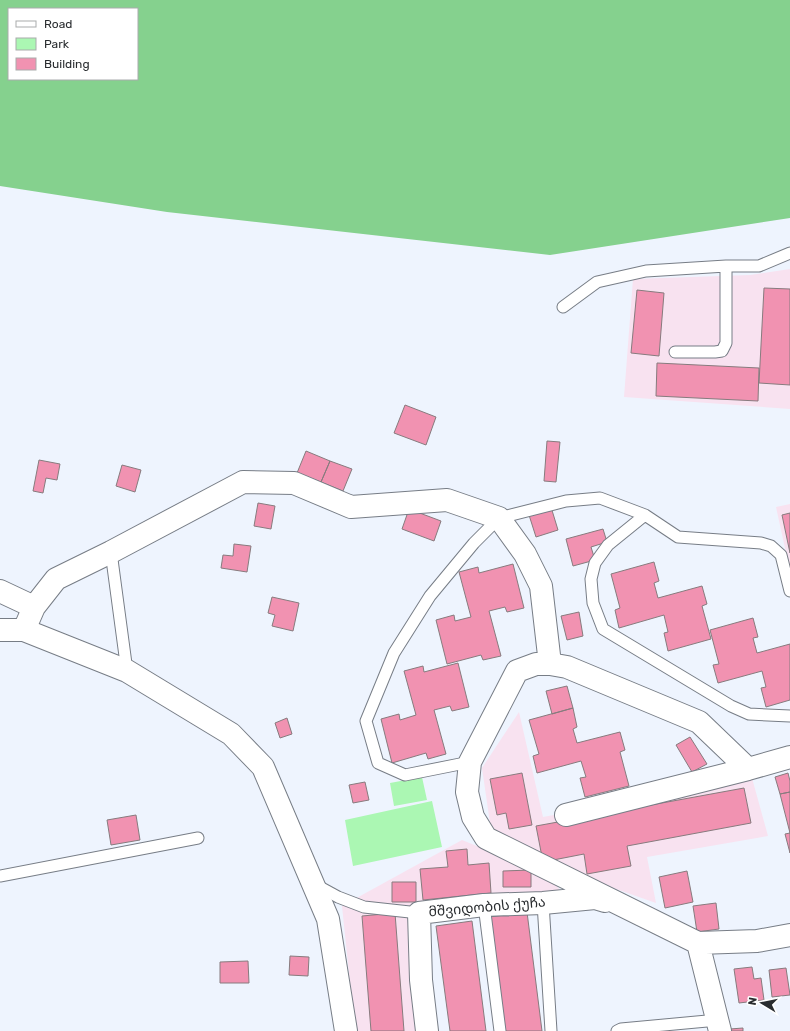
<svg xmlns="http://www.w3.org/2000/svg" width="790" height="1031" font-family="Rubik,'Noto Sans Georgian',sans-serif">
	<rect width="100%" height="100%" fill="#eef4fe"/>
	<path fill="#f8e2f0" d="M790,269v140l-166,-12 9,-118 117,-4z
		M790,504v67l-14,-64z
		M519,712l24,105 209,-39 16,58 -121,21 9,46 -117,-41 -48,-32 -9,-62z
		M462,840l86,35 17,21 -156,15 9,120h-63l-13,-125z"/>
	<path fill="#abf7b3" d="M422,777l5,23 -33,6 -4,-23z
		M432,801l10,46 -89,19 -8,-46z"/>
	<path fill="#85d18e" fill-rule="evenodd" d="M0,0h790v218l-240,37 -383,-43 -167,-26zM9,9h128v70h-128z"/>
	<path fill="#f192b1" stroke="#877b7e" d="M764,288l26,1v96l-31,-2z
		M637,290l27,3 -5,63 -28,-3z
		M657,363l102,5 -1,33 -102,-5z
		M405,405l31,12 -10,28 -32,-12z
		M547,441l13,1 -4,40 -12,-1z
		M306,451l24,10 -9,21 -24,-9z
		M39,460l21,4 -3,16 -11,-2 -3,15 -10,-2z
		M330,461l22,8 -9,22 -22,-9z
		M122,465l19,5 -6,22 -19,-6z
		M258,503l17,3 -4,23 -17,-3z
		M551,507l7,23 -22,7 -7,-22z
		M409,509l32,12 -7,20 -32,-12z
		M790,513v40l-8,-38z
		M603,529l4,13 -16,5 4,13 -22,6 -7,-27z
		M234,544l17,2 -4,26 -26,-4 2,-13 10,1z
		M654,562l5,19 -5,2 4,15 44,-12 5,18 -5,2 9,33 -43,12 -4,-18 4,-1 -4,-17 -45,13 -4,-18 5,-2 -9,-34z
		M513,564l11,44 -17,4 -2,-5 -16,4 12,45 -18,4 -2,-5 -34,9 -11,-44 18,-5 1,6 16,-4 -12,-45 19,-5 1,6z
		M272,597l27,6 -6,28 -21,-5 3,-11 -7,-2z
		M579,612l4,24 -16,4 -6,-24z
		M753,618l5,19 -5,1 4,15 33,-9v56l-24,7 -5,-19 5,-1 -4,-16 -44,12 -5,-18 6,-1 -9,-34z
		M458,663l11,44 -17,4 -2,-5 -16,4 12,44 -18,5 -2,-6 -34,10 -11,-44 18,-5 1,6 16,-5 -12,-44 19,-5 1,6z
		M567,686l6,22 -21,6 -6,-23z
		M573,708l4,19 -4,2 4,14 43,-11 5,18 -5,2 9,34 -44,11 -5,-19 6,-1 -5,-16 -44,12 -4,-17 6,-2 -10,-34z
		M287,718l5,16 -12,4 -5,-15z
		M690,737l17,27 -15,8 -16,-27z
		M522,773l10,52 -23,4 -3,-16 -9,2 -7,-36z
		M788,773l2,8v11l-10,2 -5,-17z
		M365,782l4,18 -16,3 -4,-18z
		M744,788l7,35 -124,23 4,20 -44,8 -3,-20 -41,8 -7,-36z
		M790,792v41l-10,-39z
		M136,815l4,25 -29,5 -4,-25z
		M790,833v20l-5,-19z
		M467,849l1,16 21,-2 2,30 -68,7 -3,-31 28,-2 -2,-16z
		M531,870v17h-28v-16z
		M687,871l6,31 -28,6 -6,-31z
		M392,882h24v20h-24z
		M716,903l3,26 -22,3 -4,-26z
		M527,912l15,119h-38l-15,-114z
		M395,913l9,118h-33l-9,-115z
		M472,921l14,110h-36l-14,-105z
		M290,956l19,1 -1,19 -19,-1z
		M248,961l1,22h-29v-21z
		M752,967l2,12 7,-1 3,22 -25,3 -5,-34z
		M786,968l4,27 -18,2 -3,-27z
		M743,1028v3h-12l-1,-2z"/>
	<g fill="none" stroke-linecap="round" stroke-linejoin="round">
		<g stroke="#777d86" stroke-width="13">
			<path id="lane" d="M563,307l34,-25 49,-11 80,-5h33l31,-13
				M675,352h40l7,-1 4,-8v-77
				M645,515l-37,30 -13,18 -4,16 2,24 10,26 128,77 18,8 41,2
				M111,552l16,119
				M470,762l-65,13 -27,-12 -12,-42 28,-68 36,-57 44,-53 25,-25 67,-17 34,-3 45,17 33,22 83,6 10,3 10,9 9,36
				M0,876l198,-38
				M316,885l22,12 26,10 55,6
				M543,903l8,128
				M484,905l16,126
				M617,1031l4,-2 97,-9"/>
		</g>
		<g stroke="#777d86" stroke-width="24">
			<path id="street" d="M0,591l34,16
				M0,630h24l10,-23 22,-28 55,-27 132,-70 51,1 57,24 96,-7 52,18 26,36 16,32 9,78
				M24,630l103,41 104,63 32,33 65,152 18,112
				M748,769l-49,-47 -132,-55 -17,-3h-14l-19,7 -47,91 -3,30 6,25 13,21 212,105 59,-2 33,-6
				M566,815l182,-46 42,-12
				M698,943l22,88
				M427,1031l-6,-51 -2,-67 65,-8 59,-2 52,-5 10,3"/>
		</g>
		<use href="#lane" stroke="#fff" stroke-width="11"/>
		<use href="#street" stroke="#fff" stroke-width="22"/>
	</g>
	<g text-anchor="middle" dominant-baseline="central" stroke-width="3" stroke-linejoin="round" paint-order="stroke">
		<g font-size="14" fill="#292c2f" stroke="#fff">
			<text transform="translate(487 907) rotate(-5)">მშვიდობის ქუჩა</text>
		</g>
	</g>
	<rect x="8" y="8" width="130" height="72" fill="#ffffff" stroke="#a9abac"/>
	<rect x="16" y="21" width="20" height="6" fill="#ffffff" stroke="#a9abac"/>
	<text x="44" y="28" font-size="12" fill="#292c2f">Road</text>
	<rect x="16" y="38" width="20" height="12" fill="#abf7b3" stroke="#a9abac"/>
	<text x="44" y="48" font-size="12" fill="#292c2f">Park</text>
	<rect x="16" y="58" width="20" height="12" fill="#f192b1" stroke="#a9abac"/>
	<text x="44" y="68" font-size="12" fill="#292c2f">Building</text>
	<g transform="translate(762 1003) rotate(280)" stroke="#ffffff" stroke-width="3" paint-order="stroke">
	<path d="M0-3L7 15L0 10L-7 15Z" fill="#292c2f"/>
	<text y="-6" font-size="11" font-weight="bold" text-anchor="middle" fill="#292c2f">N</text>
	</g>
</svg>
